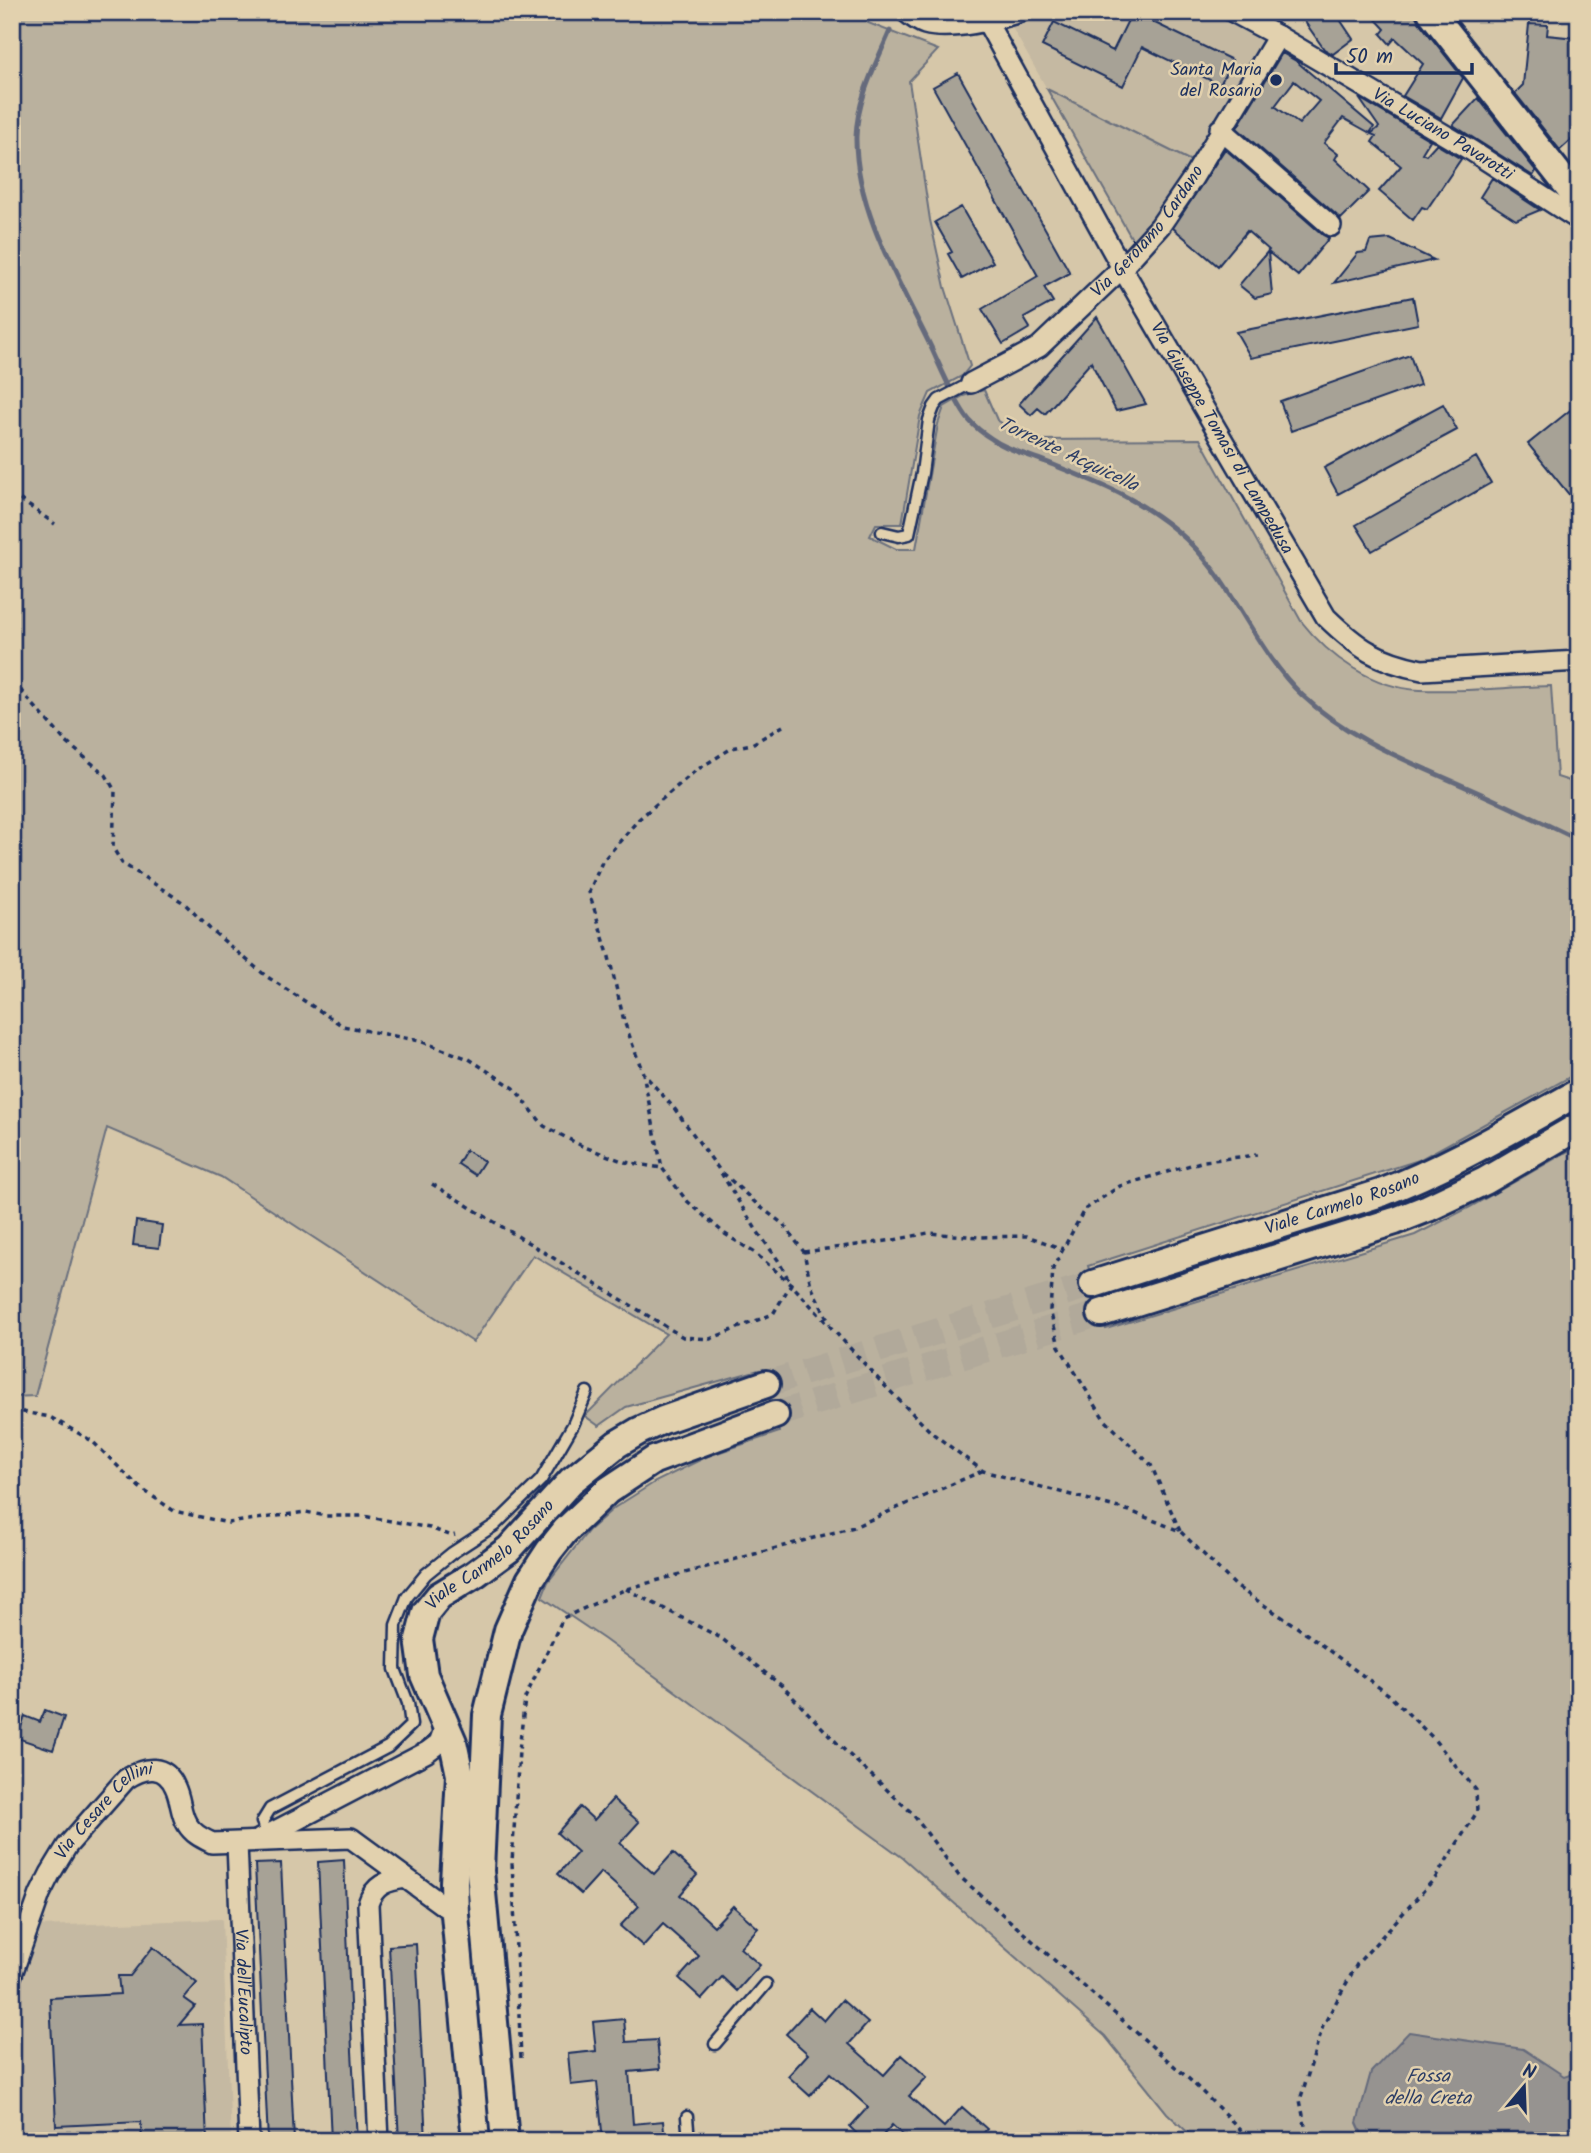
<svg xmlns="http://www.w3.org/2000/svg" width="1591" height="2153" font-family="Kalam,sans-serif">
	<rect width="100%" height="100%" fill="#d6c7a9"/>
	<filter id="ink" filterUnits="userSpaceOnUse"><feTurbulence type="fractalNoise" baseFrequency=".0143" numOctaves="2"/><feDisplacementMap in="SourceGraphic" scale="14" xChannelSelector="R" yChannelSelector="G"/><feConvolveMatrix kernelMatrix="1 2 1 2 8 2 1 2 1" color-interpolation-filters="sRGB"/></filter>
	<g filter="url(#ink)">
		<path fill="#c5b9a2" d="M1048,12h162l54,27 -71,123 -146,-73 -37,-65z
			M222,1919l9,222h-209l-7,-139 26,-76z"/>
		<path fill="#bab19e" stroke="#6a707e" stroke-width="2" d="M12,12h859l-3,11 70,27 -29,31 21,139 15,67 25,79 -8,10 -32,17 -10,23 -18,108h-26l-6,12 26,13h20l22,-125 6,-17 19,-11 21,-6 13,30 32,20 171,-1 101,182c28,36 72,67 119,69 43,2 88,-3 131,-4l6,91 22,7v288l-160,88 -331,106 18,63 309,-94 55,-28 109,-62v996h-382l-30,-28 -62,-77 -202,-178 -299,-219 -62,-42 6,-15 41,-52 25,-22 41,-26 53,-26 71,-24 -13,-48 -7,-14 -133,37 -27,19 -14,-10 81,-82 -133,-79 -60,87 -252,-165 -114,-49 -72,268 -23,1z
			M1047,89l146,73 -57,83 -4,-6z"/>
		<path fill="#969390" stroke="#656b7c" stroke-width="2" d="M1409,2032l114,17 41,27 15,-5v70h-214l-8,-18 14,-51z"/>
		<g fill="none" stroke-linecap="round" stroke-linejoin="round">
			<path stroke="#656b7c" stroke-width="5" d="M890,31c-14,33 -33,68 -34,106 -1,72 44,146 75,210 9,19 25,58 38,73 6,7 15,14 23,19 15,11 37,16 54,23 50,20 89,34 131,69 54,44 75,116 125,164 50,47 114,69 175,97 34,15 68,32 102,48"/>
		</g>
		<path fill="#a7a296" stroke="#1b2f5e" stroke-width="2" fill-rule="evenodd" d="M1132,12l100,48 -12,25 -78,-38 -19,39 -81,-40 12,-24 59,29z
			M1298,12h37l18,27 -20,15 -9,-5z
			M1369,12h45l5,10 44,56 -22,40 -38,-22 20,-32 -28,-26 -5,6 -9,-10 4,-5z
			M1529,24l19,1 -1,10 29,3 -1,85 4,4v6l-19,17 -45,-57 8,-8z
			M1282,53l14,8 78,66 -4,6 -27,-15 -19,25 14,11 -3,5 34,32 -28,28 -104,-91zM1294,81l25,20 -20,23 -24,-18z
			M958,73l112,200 -26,14 9,15 -29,16 6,10 -27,16 -21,-35 56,-33 -105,-189z
			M1359,98l71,42 -8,13 4,2 10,-11 25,15 -34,50 -5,-2 -9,13 -34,-29 22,-25 -29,-24 4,-6 -5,-2 8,-7z
			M1478,98l58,73 -3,5 -80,-51z
			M1225,149l98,86 6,3 -31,38 -30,-24 4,42 -17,4 -16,-13 30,-35 -22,-19 -29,35 -45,-38z
			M1492,178l48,32 -24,10 -36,-23z
			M961,207l32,55 -31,17 -14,-25 4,-2 -17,-30z
			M1390,239l44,21 -100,23 24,-30 8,-1 4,-11z
			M1413,297l5,27 -167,34 -15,-26z
			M1097,317l49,87 -30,7 -25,-49 -46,52 -7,-6 -7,7 -12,-11z
			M1410,355l10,30 -129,46 -11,-30z
			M1579,403v104l-51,-63z
			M1443,404l14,26 -119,64 -14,-26z
			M1476,457l15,26 -119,68 -16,-26z
			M466,1150l18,11 -9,14 -17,-11z
			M136,1221l26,4 -3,23 -26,-3z
			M45,1710l19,7 -11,33 -36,-12 8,-22 15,6z
			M613,1799l26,23 -19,21 34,31 19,-21 24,22 -17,20 34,31 19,-20 25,22 -18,20 20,17 -23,26 -15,-14 -20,22 -23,-21 20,-22 -36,-32 -20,22 -23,-20 19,-20 -38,-34 -20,22 -23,-20 20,-22 -21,-19 23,-26 14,13z
			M344,1860l8,191 5,90h-26l-4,-89 -9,-190z
			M281,1863l9,193 4,85h-26l-4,-84 -9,-193z
			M416,1944l10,197h-27l-10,-195z
			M153,1947l44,36 -13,15 11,8 -16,19 23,-1 5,117h-65l-1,-19 -85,4 -6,-128 70,-4 -2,-18h12z
			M842,2000l26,23 -19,21 35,31 18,-20 25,22 -18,19 35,31 18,-20 25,22 -10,12h-68l-17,-16 -14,16h-14l-14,-14 18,-20 -38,-34 -20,23 -22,-20 20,-22 -22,-20 24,-26 14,13z
			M624,2019l2,23 31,-2 3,29 -31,3 4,52 30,-3 2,20h-62l-6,-59 -26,3 -3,-31 28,-3 -3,-29z"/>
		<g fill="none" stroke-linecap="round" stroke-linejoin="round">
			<path stroke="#b1a99a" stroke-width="26" stroke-dasharray="26 13" stroke-linecap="butt" d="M766,1384l327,-100
				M775,1415l326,-102"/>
			<g stroke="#1b2f5e" stroke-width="15">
				<path id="lane" d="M882,532l17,4 10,-2 13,-61 7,-53 5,-13 5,-7 32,-17
					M269,1835l-7,-13 8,-13 118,-62 23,-22 -3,-22 -13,-34 1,-44 11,-28 19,-23 26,-21 43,-28 46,-45 32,-55 14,-33
					M715,2044l51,-60
					M687,2117l2,24"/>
			</g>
			<g stroke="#1b2f5e" stroke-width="24">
				<g id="street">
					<path d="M906,12c6,5 12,10 19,12 26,7 70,-4 95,-12"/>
					<path id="s1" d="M1233,12l45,24 194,115 107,69"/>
					<path id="s2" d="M987,22l135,246 204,349c32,31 51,44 96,53l157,-9"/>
					<path d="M1220,129l111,97"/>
					<path id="s3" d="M971,383l68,-36 83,-79 38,-42 33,-48 85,-142"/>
					<path d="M260,1839l167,-87 12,-9 7,-19"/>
					<path id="s4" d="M237,1843l12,298"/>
					<path id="s5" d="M12,1974l28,-80 10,-20 17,-28 59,-67c19,-13 39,-15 49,8 6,12 5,26 12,37 6,10 15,14 25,19l139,-5 104,76"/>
					<path d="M379,2141l-11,-237c6,-19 18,-23 37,-26"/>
				</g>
			</g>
			<g stroke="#1b2f5e" stroke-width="32">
				<g id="secondary">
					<path d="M1431,12l148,188"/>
					<path id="s6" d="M1093,1284l288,-91c70,-27 133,-65 198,-101"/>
					<path d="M1101,1313l294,-92 33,-13 57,-27 94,-55"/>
					<path id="s7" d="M476,2141l-21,-227 -1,-32 6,-107 -7,-33 -29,-67 -5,-36 7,-27 13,-16 36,-22 34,-25 62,-68 46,-37 22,-13 24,-11 103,-36"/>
					<path d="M505,2141l-25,-270 7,-156 21,-85 22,-50 19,-29 16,-20 42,-40 47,-31 121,-45"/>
				</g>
			</g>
			<path stroke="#1b2f5e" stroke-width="3.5" stroke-dasharray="5 5" stroke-linecap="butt" d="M12,494l43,30
				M12,672l10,20 44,50 40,33 9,16 -2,57 9,15 62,40 26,26 56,47 77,50 77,15 49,18 45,29 30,38 38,20 43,16 37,6
				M783,726l-31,18 -20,4 -37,23 -56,48 -37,43 -13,30 20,65 15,64 19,52 19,95 24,32 39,34 30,19 36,31 92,100 49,49 51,38 147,40 50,20 57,56 60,40 91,67 44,43 44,53 1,22 -41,65 -79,87 -34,62 -23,74 8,41
				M723,1173l36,33 24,18 21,28 7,34 19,38
				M432,1184l251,153 27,2 63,-25 18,-30 -13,-24 -21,-29 -39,-63 -44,-60 -30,-34
				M804,1252l90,-12 34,-7 51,4 48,-1 36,13
				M12,1410l38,7 42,24 47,46 35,24 54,12 78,-11 20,4h37l67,12 22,8 3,-1
				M1180,1531l-29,-66 -47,-46 -45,-73 -9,-36 3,-42 31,-58 36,-24 84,-25 53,-6
				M626,1589l95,49 61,48 58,60 72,67 47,63 230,203 57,56 11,6
				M521,2058l-9,-196 7,-111 6,-53 38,-80 63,-29 228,-62 128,-56"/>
			<use href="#lane" stroke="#e2d1ae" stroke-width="10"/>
			<use href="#street" stroke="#e2d1ae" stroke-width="19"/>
			<use href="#secondary" stroke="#e2d1ae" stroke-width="26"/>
		</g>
	</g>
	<circle fill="#1b2f5e" stroke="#e2d1ae" stroke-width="2.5" cx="1276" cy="80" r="7"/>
	<g text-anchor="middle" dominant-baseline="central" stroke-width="5" stroke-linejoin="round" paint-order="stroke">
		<g font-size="18" fill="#1b2f5e" stroke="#e2d1ae" text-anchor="end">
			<text x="1262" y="70">Santa Maria<tspan x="1262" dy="21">del Rosario</tspan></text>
		</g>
		<g font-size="18" fill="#1b2f5e" stroke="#e2d1ae">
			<text stroke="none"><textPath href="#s1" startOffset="243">Via Luciano Pavarotti</textPath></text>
			<text stroke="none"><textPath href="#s3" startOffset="236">Via Gerolamo Cardano</textPath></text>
			<text stroke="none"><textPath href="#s2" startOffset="478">Via Giuseppe Tomasi di Lampedusa</textPath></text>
			<text stroke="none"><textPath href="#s6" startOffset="262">Viale Carmelo Rosano</textPath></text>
			<text stroke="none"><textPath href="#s7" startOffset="625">Viale Carmelo Rosano</textPath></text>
			<text stroke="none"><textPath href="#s5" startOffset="192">Via Cesare Cellini</textPath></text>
			<text stroke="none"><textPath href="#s4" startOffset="149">Via dell'Eucalipto</textPath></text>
		</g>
		<g font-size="19" font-style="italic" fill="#2d3e66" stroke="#e2d1ae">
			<text transform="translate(1068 455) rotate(25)">Torrente Acquicella</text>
			<text x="1428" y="2077">Fossa<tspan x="1428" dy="22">della Creta</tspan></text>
		</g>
	</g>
	<rect width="1591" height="2153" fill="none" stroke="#e2d1ae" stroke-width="42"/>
	<rect x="21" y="21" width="1549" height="2111" fill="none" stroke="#1b2f5e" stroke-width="2.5" filter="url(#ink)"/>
	<g transform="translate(1524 2087) rotate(19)" stroke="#e2d1ae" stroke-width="5" paint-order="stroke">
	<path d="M0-5L12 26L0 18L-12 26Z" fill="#1b2f5e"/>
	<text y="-10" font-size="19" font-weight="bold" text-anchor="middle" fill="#1b2f5e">N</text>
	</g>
	<path d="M1336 63v10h136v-10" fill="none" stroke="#1b2f5e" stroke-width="3.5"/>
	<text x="1346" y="63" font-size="21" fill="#1b2f5e" stroke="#e2d1ae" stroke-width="5" paint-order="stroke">50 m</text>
</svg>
